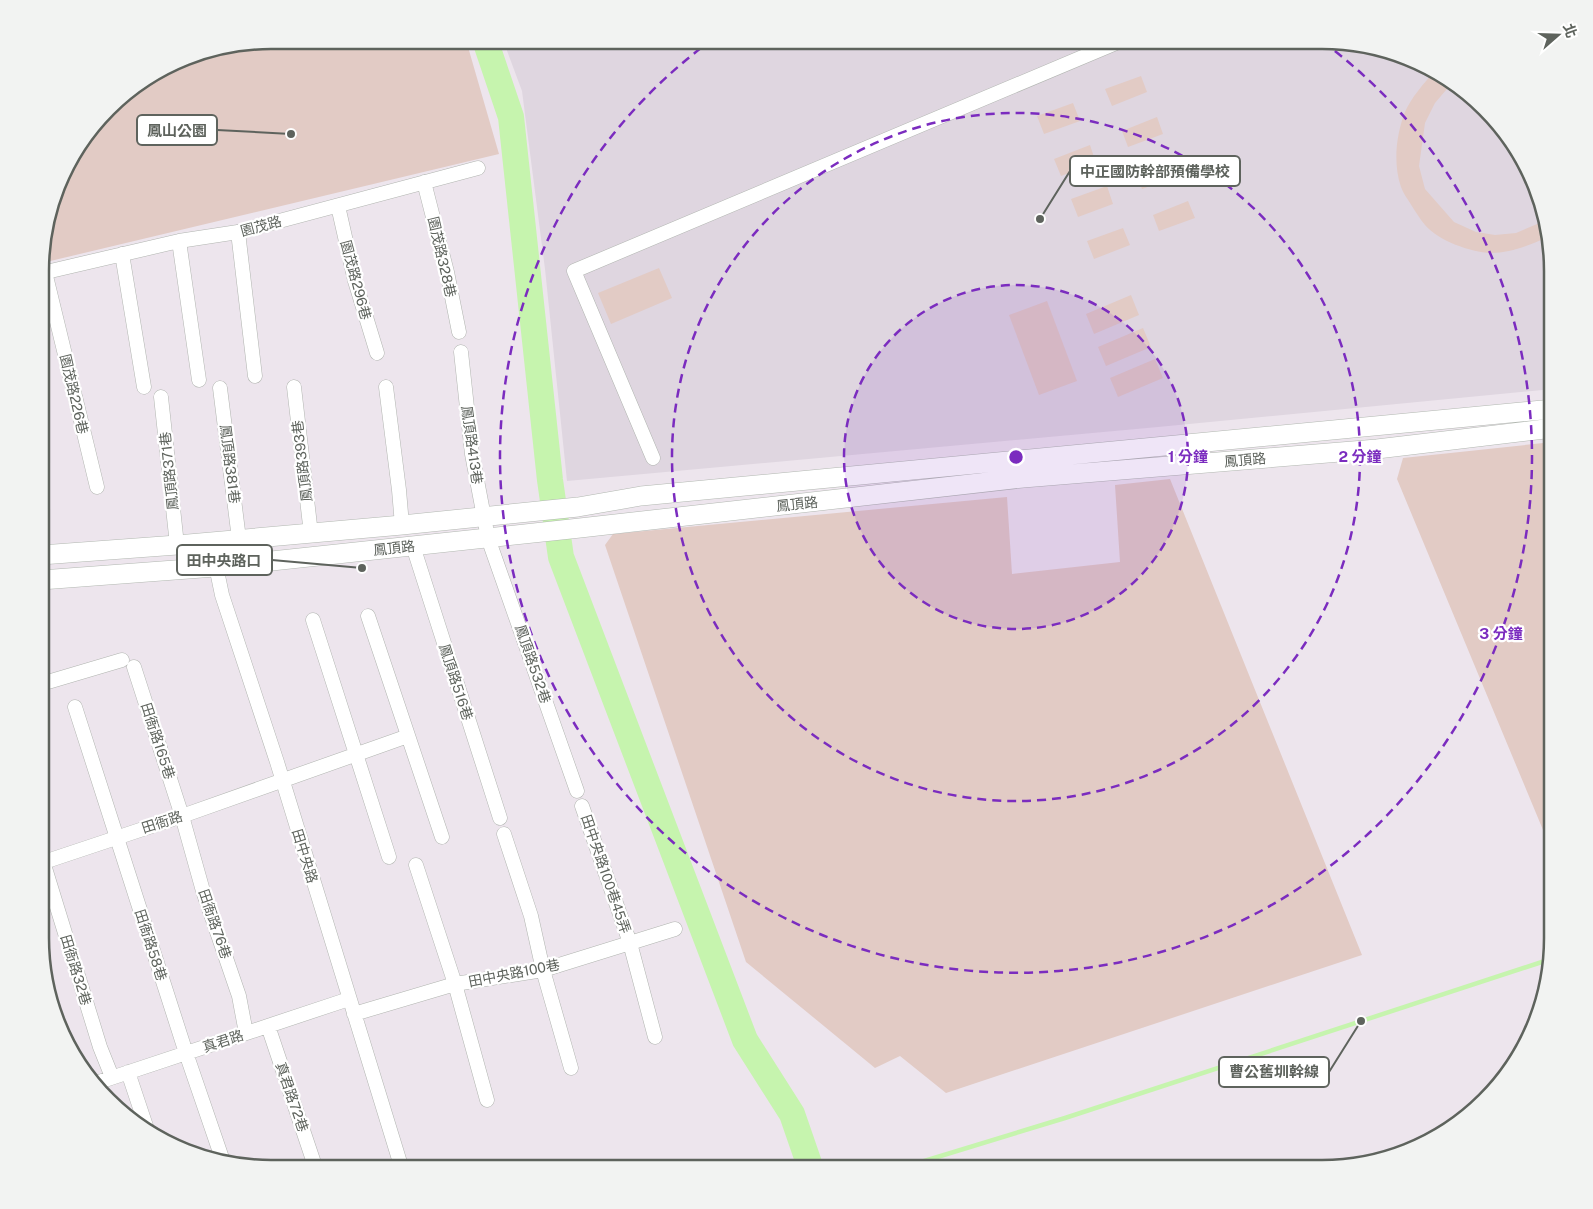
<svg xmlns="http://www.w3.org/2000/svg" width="1593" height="1209" font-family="'Public Sans','Noto Sans TC',sans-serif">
	<rect width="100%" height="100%" fill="#ede5ed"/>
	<path fill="#dfd6e0" d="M503,40h834l73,17 64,40 55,72 24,102v118l-395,38 -591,54 -22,-212 -23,-178z"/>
	<path fill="#e2cbc5" d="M271,40h195l33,114 -457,109v-22l29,-85 48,-59 78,-45z
		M1434,72l18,11 -17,20 -10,20 -6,43 6,23 29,33 22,10 19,3 21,-2 26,-11 3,16c-17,8 -35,15 -54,15 -21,-1 -52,-12 -66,-28 -5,-6 -10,-14 -15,-22 -3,-5 -7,-10 -9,-16 -8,-23 -5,-52 4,-75 6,-14 19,-29 29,-40z
		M1141,76l6,16 -35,14 -7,-17z
		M1073,103l7,18 -36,13 -7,-18z
		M1157,117l6,17 -35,13 -6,-16z
		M1090,145l6,18 -35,13 -7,-17z
		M1171,159l7,17 -36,13 -6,-16z
		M1107,186l6,18 -35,13 -7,-18z
		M1188,201l7,17 -36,13 -6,-16z
		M1123,228l7,17 -36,14 -7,-18z
		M659,268l13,30 -61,26 -13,-31z
		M1131,295l8,20 -45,19 -8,-20z
		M1047,301l30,80 -38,14 -30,-80z
		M1143,328l8,19 -45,19 -8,-19z
		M1155,359l8,19 -45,19 -8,-19z
		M1553,442v412l-156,-375 6,-21z
		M1170,479l192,476 -416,138 -46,-37 -25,12 -129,-106 -141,-417 8,-11 394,-37 5,77 108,-12 -5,-77z"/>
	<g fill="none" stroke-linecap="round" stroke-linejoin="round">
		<path stroke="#c6f4ae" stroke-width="4.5" d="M898,1169l167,-51 486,-159"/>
		<path stroke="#c6f4ae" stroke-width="26" d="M485,40l26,77 39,363 11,77 184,483 47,74 19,55"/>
		<g stroke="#b1b5b0" stroke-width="15">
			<path id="minor" d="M424,182l23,90 12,60
				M338,206l17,75 22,72
				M238,232l17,144
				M179,241l20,139
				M122,254l22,133
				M45,272l52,215
				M42,273l137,-32 59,-9 240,-64
				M461,352l11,102 16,84 89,253
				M294,387l17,147
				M386,387l13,103 3,35
				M220,388l19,151
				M161,397l16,148
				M653,458l-79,-187 549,-231
				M211,542l11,53 55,167 125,407
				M413,546l87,272
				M368,616l74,221
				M313,620l76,237
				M134,667l48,149 21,75 36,105 7,37
				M41,684l81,-24
				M75,707l111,346 37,108
				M582,806l48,137 25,94
				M504,834l27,82 12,54 28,98
				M41,855l59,192 12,30
				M41,863l141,-47 226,-80
				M416,865l39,119 32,116
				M354,1014l101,-30 88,-14 132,-41
				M268,1026l48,143
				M128,1072l19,57
				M96,1083l253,-84"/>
		</g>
		<g stroke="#b2b8b1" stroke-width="20">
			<path id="secondary" d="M41,555l136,-10 225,-20 176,-18 63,-11 912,-87
				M41,580l174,-13 365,-39 443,-50 354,-29 176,-21"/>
		</g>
		<use href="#minor" stroke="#fff" stroke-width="14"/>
		<use href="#secondary" stroke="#fff" stroke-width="19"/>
	</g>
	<circle cx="1016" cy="457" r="172" fill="#7b2cbf" fill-opacity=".12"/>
	<g fill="none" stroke="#7b2cbf" stroke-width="2.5" stroke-dasharray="9 6">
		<circle cx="1016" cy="457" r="172"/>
		<circle cx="1016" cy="457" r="344"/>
		<path d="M1323 42A516 516 0 1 1 709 42"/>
	</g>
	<g text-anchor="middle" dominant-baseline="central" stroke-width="4.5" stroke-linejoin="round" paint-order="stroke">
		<g font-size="14" fill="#5e635d" stroke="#fff">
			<text transform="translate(261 226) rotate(-15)">園茂路</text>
			<text transform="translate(442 257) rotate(77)">園茂路328巷</text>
			<text transform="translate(356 280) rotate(75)">園茂路296巷</text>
			<text transform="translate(74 394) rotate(77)">園茂路226巷</text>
			<text transform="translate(472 445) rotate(82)">鳳頂路413巷</text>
			<text transform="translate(1245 460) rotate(-5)">鳳頂路</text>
			<text transform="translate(302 461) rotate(-97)">鳳頂路393巷</text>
			<text transform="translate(230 464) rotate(83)">鳳頂路381巷</text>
			<text transform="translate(169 471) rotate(-96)">鳳頂路371巷</text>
			<text transform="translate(797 504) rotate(-6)">鳳頂路</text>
			<text transform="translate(394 548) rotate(-6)">鳳頂路</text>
			<text transform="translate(533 664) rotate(71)">鳳頂路532巷</text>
			<text transform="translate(456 682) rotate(72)">鳳頂路516巷</text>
			<text transform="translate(158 741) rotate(72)">田衙路165巷</text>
			<text transform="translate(162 822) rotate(-18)">田衙路</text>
			<text transform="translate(305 856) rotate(73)">田中央路</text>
			<text transform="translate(606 874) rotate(71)">田中央路100巷45弄</text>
			<text transform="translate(215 924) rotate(71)">田衙路76巷</text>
			<text transform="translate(151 945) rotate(72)">田衙路58巷</text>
			<text transform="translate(76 970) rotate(73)">田衙路32巷</text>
			<text transform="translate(514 973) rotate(-11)">田中央路100巷</text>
			<text transform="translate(223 1041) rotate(-18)">真君路</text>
			<text transform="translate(292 1097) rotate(71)">真君路72巷</text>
		</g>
	</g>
	<path d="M0 0H1593V1209H0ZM271 49H1322A222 222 0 0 1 1544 271V938A222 222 0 0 1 1322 1160H271A222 222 0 0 1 49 938V271A222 222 0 0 1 271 49Z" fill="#f2f3f2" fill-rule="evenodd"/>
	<path fill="none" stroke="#5e635d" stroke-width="2.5" d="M271 49H1322A222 222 0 0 1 1544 271V938A222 222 0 0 1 1322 1160H271A222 222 0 0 1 49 938V271A222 222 0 0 1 271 49Z"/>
	<circle cx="1016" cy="457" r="8" fill="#7b2cbf" stroke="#fff" stroke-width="2.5"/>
	<g font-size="15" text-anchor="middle" font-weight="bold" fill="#7b2cbf" stroke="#fff" stroke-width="4.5" stroke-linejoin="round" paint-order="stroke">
		<text x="1188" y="462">1 分鐘</text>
		<text x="1360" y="462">2 分鐘</text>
		<text x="1501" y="639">3 分鐘</text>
	</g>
	<path fill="none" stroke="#5e635d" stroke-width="2" d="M291 134L217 130M1040 219L1070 171M362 568L272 560M1361 1021L1329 1072"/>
	<g fill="#5e635d" stroke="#fff" stroke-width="2">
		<circle cx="291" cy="134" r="5"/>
		<circle cx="1040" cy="219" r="5"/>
		<circle cx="362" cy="568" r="5"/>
		<circle cx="1361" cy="1021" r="5"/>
	</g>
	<g fill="#fff" stroke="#5e635d" stroke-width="2">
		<rect x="137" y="115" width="80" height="30" rx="5"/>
		<rect x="1070" y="156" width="170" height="30" rx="5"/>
		<rect x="177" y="545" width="95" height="30" rx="5"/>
		<rect x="1219" y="1057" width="110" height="30" rx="5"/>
	</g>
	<g font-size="15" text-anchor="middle" font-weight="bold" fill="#5e635d">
		<text x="177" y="136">鳳山公園</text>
		<text x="1155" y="177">中正國防幹部預備學校</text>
		<text x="224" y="566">田中央路口</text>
		<text x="1274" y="1077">曹公舊圳幹線</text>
	</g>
	<g transform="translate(1558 35) rotate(70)" stroke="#ffffff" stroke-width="4" paint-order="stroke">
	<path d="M0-4L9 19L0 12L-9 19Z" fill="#5e635d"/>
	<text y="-8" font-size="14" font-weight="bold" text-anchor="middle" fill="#5e635d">北</text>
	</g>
</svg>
